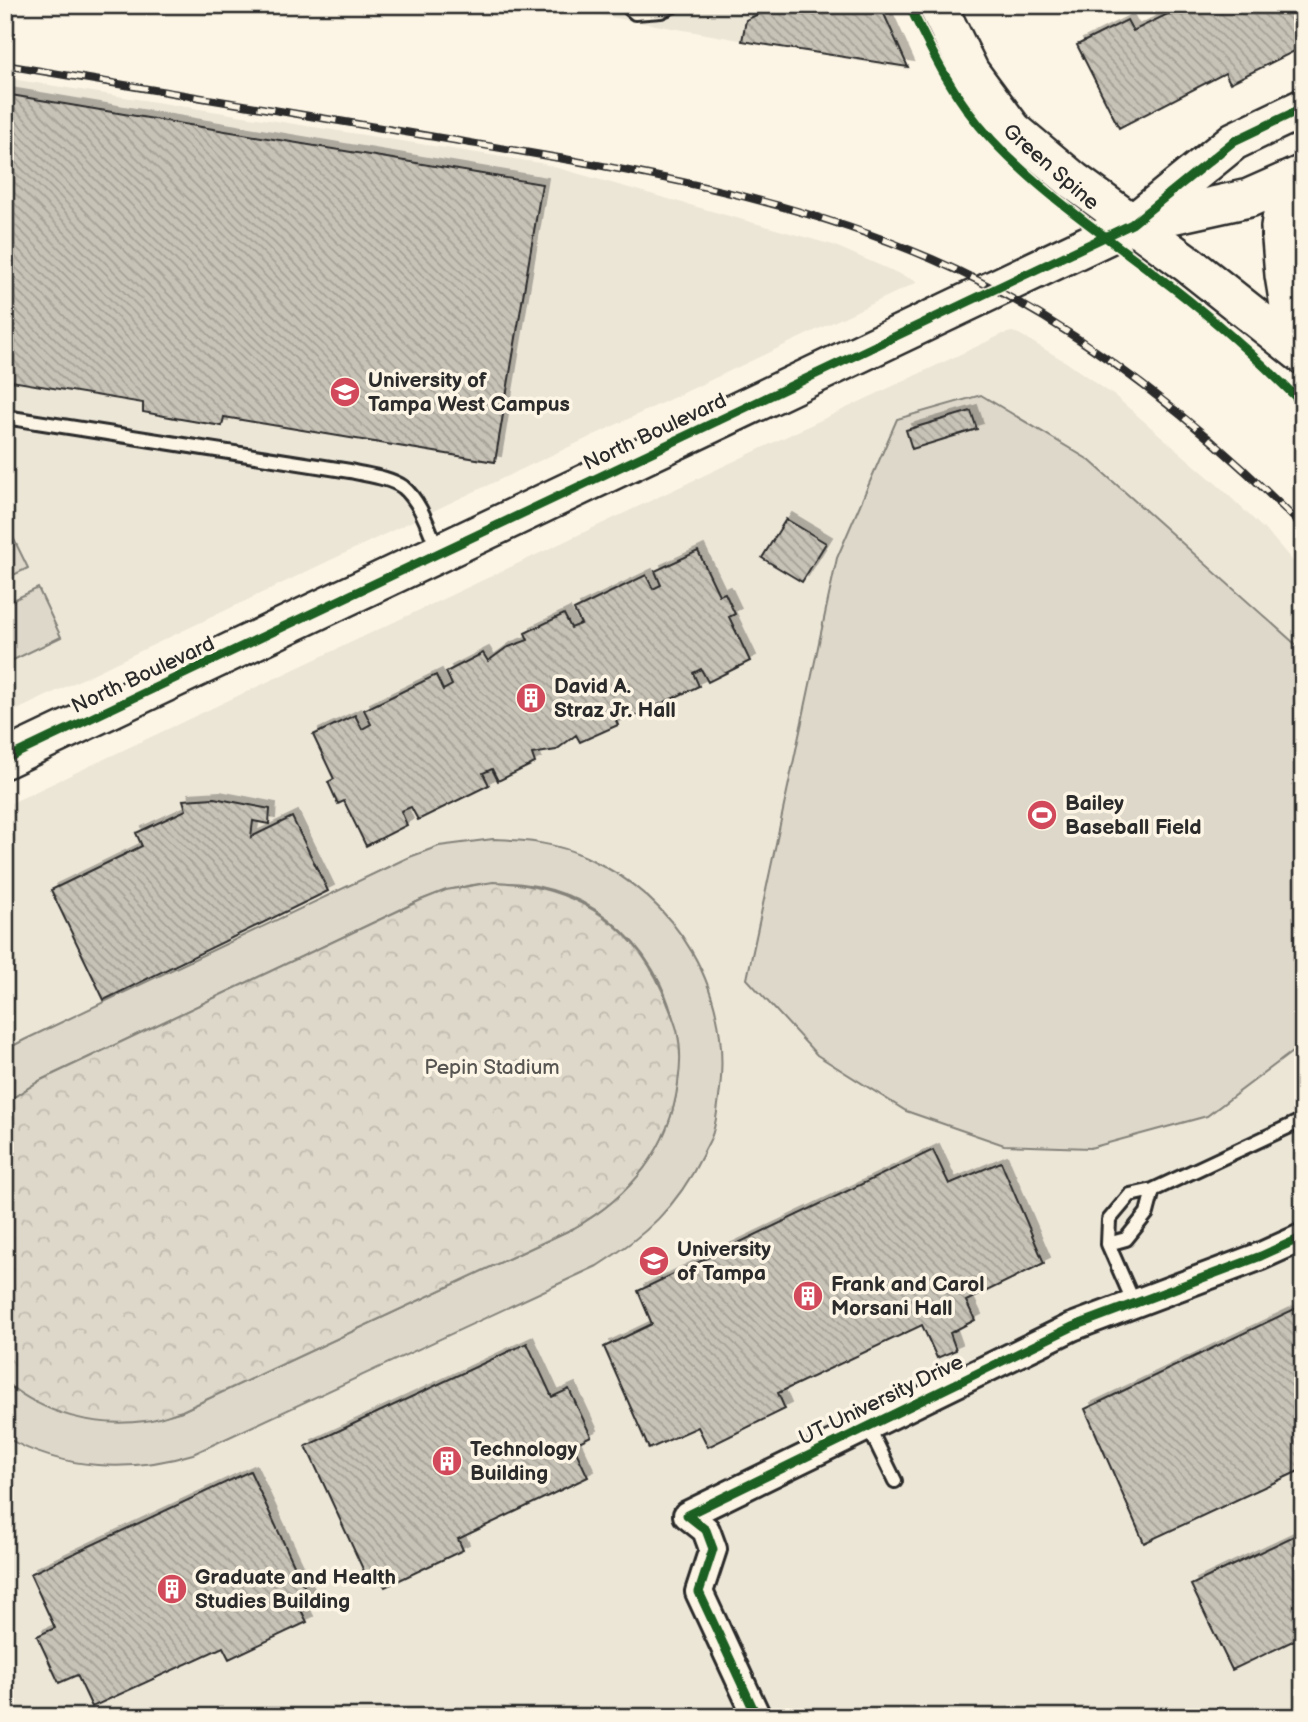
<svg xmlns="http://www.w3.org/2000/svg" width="1308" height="1722" font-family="'Balsamiq Sans',sans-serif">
	<defs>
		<pattern id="forest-crowns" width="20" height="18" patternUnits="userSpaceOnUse" patternTransform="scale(1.75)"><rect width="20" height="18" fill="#ded8ca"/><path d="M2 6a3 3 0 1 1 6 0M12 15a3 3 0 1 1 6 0" fill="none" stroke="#bfbaae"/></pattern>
		<pattern id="building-back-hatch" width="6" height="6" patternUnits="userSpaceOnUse" patternTransform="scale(1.75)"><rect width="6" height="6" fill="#c8c3b7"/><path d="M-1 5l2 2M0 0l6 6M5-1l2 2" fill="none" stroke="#a39f95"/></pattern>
		<filter id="shadow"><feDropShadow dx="6" dy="-6" stdDeviation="0" flood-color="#0004"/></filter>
	</defs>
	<rect width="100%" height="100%" fill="#fcf5e5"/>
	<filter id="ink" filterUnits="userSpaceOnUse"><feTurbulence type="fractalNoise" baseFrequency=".0143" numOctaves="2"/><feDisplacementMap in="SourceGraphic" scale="14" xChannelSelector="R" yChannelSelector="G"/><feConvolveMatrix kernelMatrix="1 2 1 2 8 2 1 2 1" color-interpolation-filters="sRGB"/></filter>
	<g filter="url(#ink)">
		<path fill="#ece6d7" d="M543,5h336l30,65z
			M5,78l535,85 293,82 85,37 -468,221 -433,207 -12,3z
			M1012,332l7,2 47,28 50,35 104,90 53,51 30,35v1144h-1298v-911l998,-472z"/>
		<path fill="#ded8ca" stroke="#84827a" stroke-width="2" d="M981,395l108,65 214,191v390l-11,11 -85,64 -117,32 -86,-3 -98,-34 -89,-56 -70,-76 90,-421 60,-139z
			M5,521l23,47 -23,11z
			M38,588l23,49 -56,27v-60z
			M493,839c32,1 64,4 93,18 92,42 145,132 134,233 -2,13 -3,29 -7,42 -2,8 -8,16 -11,24 -25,51 -57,80 -105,110l-404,188c-62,19 -131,16 -188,-17v-55c14,11 28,17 43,24 49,21 84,20 134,5l392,-183c216,-122 65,-420 -153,-328l-380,180 -36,23v-53l19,-10 383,-182 32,-12z"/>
		<path fill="url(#forest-crowns)" stroke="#84827a" stroke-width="2" d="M493,882c76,3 137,37 169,108 5,13 11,26 15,40 4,17 4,35 1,53 -8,65 -47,113 -104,145l-392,183c-12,3 -25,9 -37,10 -50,7 -101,-7 -140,-39v-279l36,-23 380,-180 25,-10z"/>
		<path fill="url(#building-back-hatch)" stroke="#2b2b2b" stroke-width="2" filter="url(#shadow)" d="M777,5h103l28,62 -166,-26 4,-21z
			M1186,5h18l1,4 8,-4h90v42l-73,36 -5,-10 -106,55 -42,-83 50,-25 6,11z
			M5,94l537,90 -47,278 -271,-45 -2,9 -47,-8 -32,-6v-9l-138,-23z
			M971,411l6,18 -65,20 -6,-19z
			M786,519l40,24 -24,39 -40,-24z
			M698,551l21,44 6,-2 10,21 -6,3 21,44 -42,21 -7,-13 -8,4 6,13 -72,34 -6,-13 -9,4 6,14 -38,17 -4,-7 -20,15 -24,4 3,9 -37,18 -6,-12 -9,4 6,12 -71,35 -7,-13 -10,4 6,14 -41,21 -22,-45 -6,3 -10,-22 6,-3 -21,-44 42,-20 7,14 9,-5 -7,-14 72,-35 7,15 9,-5 -6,-13 37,-19 5,8 18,-13 22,-8 -3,-7 39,-19 7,14 10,-4 -7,-14 72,-35 7,14 8,-4 -6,-14z
			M214,798l56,11 -1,15 -16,-3 -2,16 41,-20 36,74 -224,109 -53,-110 91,-44 -6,-13 50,-23 -3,-10z
			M933,1150l16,34 52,-22 43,101 -78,38 9,19 -25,13 6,17 -19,8 -15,-33 -144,68 7,16 -77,38 -10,-20 -49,22 -45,-102 48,-23 -14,-33z
			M1303,1305v164l-159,74 -59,-134z
			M527,1343l25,54 17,-8 22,47 -18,9 15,32 -130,62 5,11 -78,37 -6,-12 -11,5 -62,-134z
			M250,1471l63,134 -12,5 6,12 -78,37 -6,-12 -131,60 -15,-32 -18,8 -22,-47 18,-8 -25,-54z
			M1296,1535l7,15v86l-71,34 -41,-85z"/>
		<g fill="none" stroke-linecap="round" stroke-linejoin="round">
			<g stroke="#2b2b2b" stroke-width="18">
				<path id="lane" d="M626,5l9,8 26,-2 13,-6
					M5,417l345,54c16,4 39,6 53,16 18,15 26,43 35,63
					M1108,1244l18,-5 21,-26 6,-23
					M1134,1303l-26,-59 1,-24 21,-25 23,-5 150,-70
					M868,1426l27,55"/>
			</g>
			<g stroke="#2b2b2b" stroke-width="32">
				<path id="street" d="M757,1717l-58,-125 14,-43 -7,-19 -19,-15 385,-188 189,-71 42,-19"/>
			</g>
			<g stroke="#2b2b2b" stroke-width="42">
				<path id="secondary" d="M937,5l33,67 43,58 61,51 114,83 115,91
					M1287,181l-7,46 4,48 12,73
					M1140,222l109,-24 54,-24
					M5,759l1127,-535 102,-83 69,-33"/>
			</g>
			<use href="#lane" stroke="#fcf5e5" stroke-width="12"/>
			<use href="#street" stroke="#fcf5e5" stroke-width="26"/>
			<use href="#secondary" stroke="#fcf5e5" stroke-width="37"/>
			<g stroke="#2b2b2b" stroke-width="8">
				<path id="rail" d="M5,65c152,25 303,51 454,76 160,27 323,53 473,118 141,61 264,160 371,268"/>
			</g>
			<use href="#rail" stroke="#fcf5e5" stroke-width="5" stroke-dasharray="16" stroke-linecap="butt"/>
			<g stroke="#fcf5e5" stroke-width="13">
				<path id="cycleway" d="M909,5c23,48 46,96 83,135 49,53 111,94 168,138 51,38 98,81 143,126
					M5,759l1127,-535 102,-83 69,-33
					M757,1717l-58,-125 14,-43 -7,-19 -19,-15 385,-188 189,-71 42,-19"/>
			</g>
			<use href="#cycleway" stroke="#1b5e20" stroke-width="9"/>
		</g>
	</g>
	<defs>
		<g id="university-disc" transform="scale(1.575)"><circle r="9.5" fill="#d1495b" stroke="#fcf5e5"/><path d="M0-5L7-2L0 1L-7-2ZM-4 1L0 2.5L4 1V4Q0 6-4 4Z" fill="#fff"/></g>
		<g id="building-disc" transform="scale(1.575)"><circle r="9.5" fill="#d1495b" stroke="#fcf5e5"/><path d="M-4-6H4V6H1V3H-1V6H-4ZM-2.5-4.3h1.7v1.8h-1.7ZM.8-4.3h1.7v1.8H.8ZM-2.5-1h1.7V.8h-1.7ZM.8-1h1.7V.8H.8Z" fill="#fff"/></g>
		<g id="stadium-disc" transform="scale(1.575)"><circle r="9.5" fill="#d1495b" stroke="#fcf5e5"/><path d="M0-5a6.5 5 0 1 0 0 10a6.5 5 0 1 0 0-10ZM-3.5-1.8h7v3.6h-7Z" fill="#fff"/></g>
	</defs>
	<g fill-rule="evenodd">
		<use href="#university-disc" x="345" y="392"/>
		<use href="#building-disc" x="531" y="698"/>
		<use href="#stadium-disc" x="1042" y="815"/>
		<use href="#university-disc" x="654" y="1261"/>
		<use href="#building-disc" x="808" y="1296"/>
		<use href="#building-disc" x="447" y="1461"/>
		<use href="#building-disc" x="172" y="1589"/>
	</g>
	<g text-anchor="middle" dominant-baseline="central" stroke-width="7" stroke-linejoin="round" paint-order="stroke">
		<g font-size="21" fill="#2b2b2b" stroke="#fcf5e5">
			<text transform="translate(1051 167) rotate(41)">Green Spine</text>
			<text transform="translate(655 432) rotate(-25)">North Boulevard</text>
			<text transform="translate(143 675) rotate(-25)">North Boulevard</text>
			<text transform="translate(881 1400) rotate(-26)">UT University Drive</text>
		</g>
		<g font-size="21" font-weight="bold" fill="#2b2b2b" stroke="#fcf5e5" text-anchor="start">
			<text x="368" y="380">University of<tspan x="368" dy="24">Tampa West Campus</tspan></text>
			<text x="554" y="686">David A.<tspan x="554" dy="24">Straz Jr. Hall</tspan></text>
			<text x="1065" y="803">Bailey<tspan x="1065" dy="24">Baseball Field</tspan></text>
			<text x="677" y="1249">University<tspan x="677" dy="24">of Tampa</tspan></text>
			<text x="831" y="1284">Frank and Carol<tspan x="831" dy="24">Morsani Hall</tspan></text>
			<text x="470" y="1449">Technology<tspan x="470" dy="24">Building</tspan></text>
			<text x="195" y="1577">Graduate and Health<tspan x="195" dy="24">Studies Building</tspan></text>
		</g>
		<g font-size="21" fill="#585653" stroke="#fcf5e5">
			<text x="492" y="1067">Pepin Stadium</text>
		</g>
	</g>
	<rect width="1308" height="1722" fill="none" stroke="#fcf5e5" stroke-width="28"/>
	<rect x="14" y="14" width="1280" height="1694" fill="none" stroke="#2b2b2b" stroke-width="2.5" filter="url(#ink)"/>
</svg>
